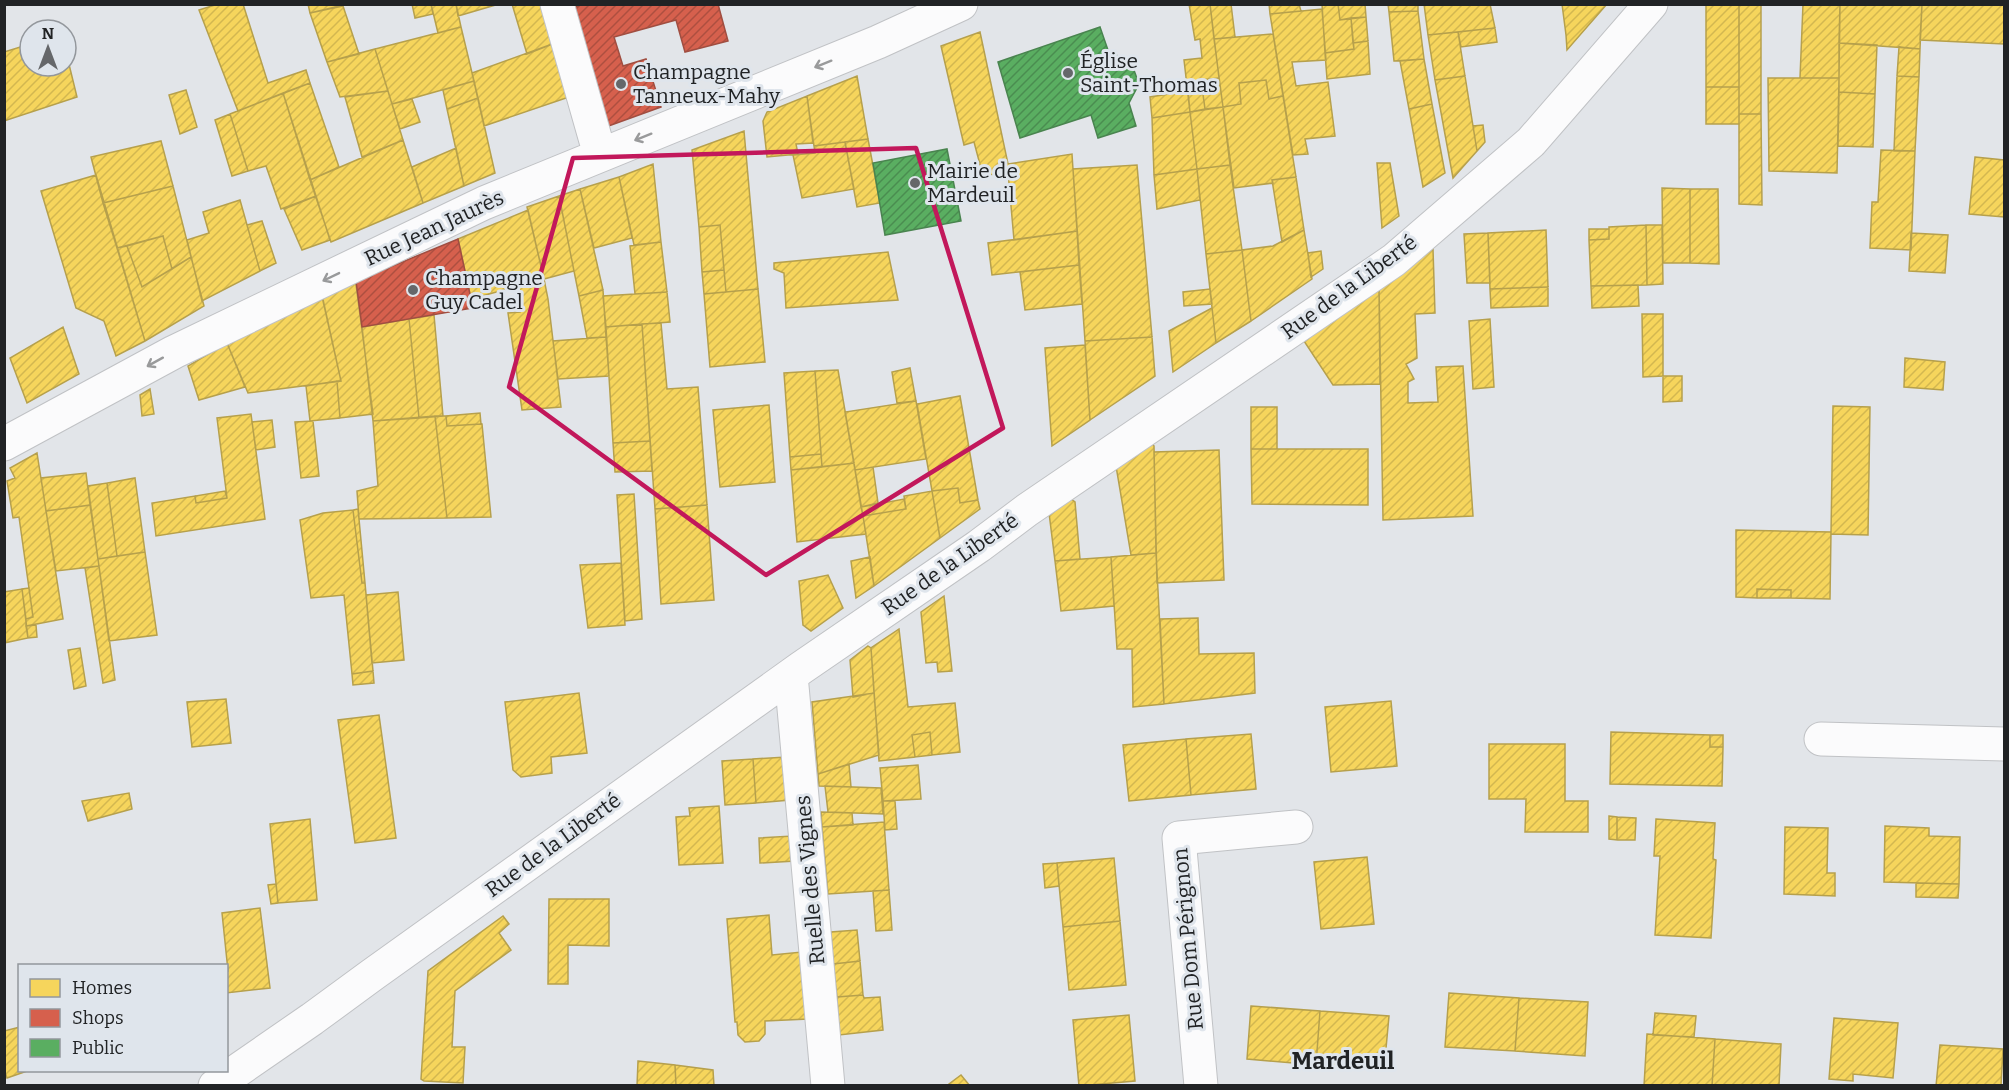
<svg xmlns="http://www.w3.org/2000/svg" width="2009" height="1090" font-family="Bitter,serif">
	<defs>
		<pattern id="homes-hatch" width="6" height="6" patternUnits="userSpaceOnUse" patternTransform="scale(1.5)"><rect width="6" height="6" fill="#f6d55c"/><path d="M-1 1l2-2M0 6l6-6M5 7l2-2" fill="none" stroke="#d3b750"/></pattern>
		<pattern id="shops-hatch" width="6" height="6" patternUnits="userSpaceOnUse" patternTransform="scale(1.5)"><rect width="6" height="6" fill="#d6604d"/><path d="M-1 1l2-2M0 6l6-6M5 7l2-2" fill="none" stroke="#ad4f40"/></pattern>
		<pattern id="public-hatch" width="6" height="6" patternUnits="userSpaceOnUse" patternTransform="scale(1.5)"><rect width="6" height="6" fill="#5aae61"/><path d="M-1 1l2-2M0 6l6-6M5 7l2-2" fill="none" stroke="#4a8d50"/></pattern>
	</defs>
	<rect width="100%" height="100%" fill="#e2e5e9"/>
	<path fill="url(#homes-hatch)" stroke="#b6a04c" stroke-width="1.5" d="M218,4h25l25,79 38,-13 4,13 -72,28 -39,-101z
		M308,4h40l-38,9z
		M412,4h19l2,10 -18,4z
		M431,4h25l5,23 -23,6z
		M456,4h43l-41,12z
		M512,4h32l11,39 -28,11z
		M1189,4h21l9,74 -18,2 4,29 -15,3 -6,-52 18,-2 -2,-19 -5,1z
		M1210,4h21l4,33 -21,2z
		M1269,4h30l2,7 -31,3z
		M1322,4h16l2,16 11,-2 3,31 -29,4z
		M1338,4h27l1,13 -26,3z
		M1388,4h30v7l-29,1z
		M1424,4h66l5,24 -67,7z
		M1562,4h45l-40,46 -1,-15z
		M1706,4h33v83h-33z
		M1739,4h22v110h-22z
		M1803,4h37l-1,74h-39z
		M1840,4h82l-2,45 -81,-6z
		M1922,4h82v40l-84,-4z
		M343,6l16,48 -32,8 -17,-49z
		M1322,9l4,51 -34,2 4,24 32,-4 7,54 -30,3 3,15 -15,1 -23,-141z
		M1418,11l6,48 -30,2 -5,-49z
		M1366,17l2,24 -15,2 -2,-25z
		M461,27l13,54 -82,23 -17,-55z
		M1495,28l2,14 -36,5 -3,-15z
		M980,32l28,132 64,-10 5,77 -63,9 -6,-68 -25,4 -9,-34 -10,3 -23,-99z
		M1458,32l7,44 -30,4 -7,-45z
		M1273,34l10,62 -14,3 -3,-19 -27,3 2,21 -18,3 -9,-68z
		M1368,41l2,33 -43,5 -2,-26 29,-4 -1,-6z
		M555,43l14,54 -85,29 -12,-53z
		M1839,43l38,2 -2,49 -36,-2z
		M30,44v22h36v-14l11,45 -73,24v-69z
		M1899,47l21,2 -1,28 -22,-1z
		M375,49l13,42 -48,6 -13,-35z
		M1424,59l8,45 -23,5 -9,-48z
		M857,76l11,63 -54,7 -7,-50z
		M1465,76l12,75 -24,27 -18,-98z
		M1897,76l22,1 -4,74h-21z
		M1219,78l4,29 -18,2 -4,-29z
		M1768,78h71l-2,95 -68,-2z
		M1266,80l3,19 14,-3 13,81 -24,3 1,3 -39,5 -11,-81 18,-3 -2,-21z
		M474,81l4,17 -31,11 -4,-19z
		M310,83l29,84 -29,13 -27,-87z
		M1706,87h33v37h-33z
		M186,90l11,37 -17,7 -11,-39z
		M388,91l15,49 -41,17 -17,-60z
		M1188,91l2,21 -38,6 -2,-21z
		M1839,92l36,2 -2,53 -35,-1z
		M283,93l33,103 -35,13 -15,-43 -18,5 -18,-57z
		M807,96l6,47 -17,1 2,10 -31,3 -4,-36 4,-9z
		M478,98l17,75 -31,13 -17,-77z
		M412,99l8,23 -20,7 -8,-25z
		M1432,104l13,69 -22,14 -14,-78z
		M1223,107l7,58 -33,4 -7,-57z
		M1190,112l7,57 -43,6 -2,-57z
		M230,114l18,57 -16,5 -17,-56z
		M1739,114h22l1,91 -23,-1z
		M1483,125l2,17 -8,9 -4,-25z
		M744,131l14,158 -32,3 -6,-67 -21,2 -7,-77z
		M868,139l12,64 -23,4 -12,-65z
		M403,140l20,63 -92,39 -21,-62z
		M161,141l12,45 -70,17 -12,-46z
		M845,142l9,47 -52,9 -9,-43 22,-2 -1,-7z
		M456,148l8,38 -41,17 -11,-36z
		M1881,150l34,1 -4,99 -41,-2 2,-46h6z
		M1975,157l29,3v57l-35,-3z
		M1377,163h13l9,53 -17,12z
		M653,164l8,78 -27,3 -15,-68z
		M1137,165l15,172 -67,4 -12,-172z
		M1230,165l12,85 -36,4 -9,-85z
		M1197,169l3,31 -43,9 -3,-34z
		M96,175l49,166 -29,15 -12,-35 -28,-13 -35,-117z
		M619,177l13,61 -38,10 -14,-59z
		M1296,177l8,53 -22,12 -10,-62z
		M173,186l18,71 -19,12 -9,-33 -46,12 -14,-45z
		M1662,188l28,1v74h-27z
		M580,189l23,101 -24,6 -20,-100z
		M1690,189h28l1,75 -29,-1z
		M316,196l14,44 -28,10 -18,-41z
		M559,196l15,75 -30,8 -17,-72z
		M240,200l20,71 -58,30 -15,-61 22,-7 -6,-21z
		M528,210l16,69 -73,20 -13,-60z
		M262,221l14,42 -16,8 -13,-46z
		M720,225l4,45 -22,2 -3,-45z
		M1646,225h16l1,59 -16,1z
		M1646,225l1,60 -56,1 -2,-46 20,-1v-12z
		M1589,229h20v10l-20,1z
		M1304,230l8,49 -61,42 -9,-71 31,-4z
		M1546,230l2,57 -58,2 -2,-56z
		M1077,231l2,34 -87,10 -4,-32z
		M1488,233l2,50h-23l-3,-49z
		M1911,233l37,2 -3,38 -36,-2z
		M163,236l9,33 -30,18 -15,-41z
		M661,242l6,50 -32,2 -5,-48z
		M127,246l15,41 49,-30 13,49 -59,35 -28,-93z
		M1433,249l2,64 -20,1 2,44 -11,6 8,15 -6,3v21l30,-1 -2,-35 27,-1 10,150 -90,4 -4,-233z
		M1242,250l9,71 -35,22 -10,-89z
		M1321,251l2,18 -12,8 -3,-24z
		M888,252l10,48 -112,8 -2,-35 -10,-4v-6z
		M1079,265l3,39 -57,6 -5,-38z
		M724,270l2,22 -22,2 -2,-22z
		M355,277l18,137 -33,4 -3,-37h4l-20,-89z
		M544,279l4,20 13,108 -39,3 -14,-97 12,-1 -4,-25z
		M1638,285l1,21 -47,2 -1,-22z
		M1379,287l1,97 -47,1 -31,-47z
		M1548,287v19l-57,2 -1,-19z
		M758,289l7,73 -55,5 -6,-73z
		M1210,289l2,15 -28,2 -1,-14z
		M603,290l3,47 -19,1 -8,-42z
		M667,292l3,30 -64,5 -3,-31z
		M322,295l19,86 -93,12 -21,-50z
		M1212,308l4,35 -43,29 -4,-41z
		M1642,314h21v62l-20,1z
		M434,315l9,101 -24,2 -10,-99z
		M409,319l10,99 -46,3 -11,-94z
		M1490,319l4,68 -21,2 -4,-68z
		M661,323l6,66 31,-2 9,118 -52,4 -13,-185z
		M642,324l8,117 -37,2 -7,-116z
		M63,327l16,47 -52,29 -17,-45z
		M606,337l3,39 -51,3 -5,-38z
		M1152,337l3,39 -65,44 -5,-79z
		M227,343l18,44 -46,13 -11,-34z
		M1085,345l5,75 -38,26 -7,-98z
		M1905,358l40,4 -2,28 -39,-3z
		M910,368l6,33 -19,2 -5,-31z
		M838,370l16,93 -32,4 -7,-96z
		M815,371l6,83 -31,3 -6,-84z
		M1663,376h19v25l-19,1z
		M337,381l3,37 -30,3 -4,-35z
		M150,389l4,25 -12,2 -2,-21z
		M960,396l18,104 -18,3 -2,-15 -26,3 -15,-87z
		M916,401l10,58 -71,11 -10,-58z
		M769,405l6,77 -55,5 -7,-77z
		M1833,406l37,1 -2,128 -37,-1z
		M1251,407h26v42h-26z
		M480,413l1,11 -34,2 -1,-10z
		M251,414l14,105 -109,17 -4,-33 43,-7 1,7 31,-5 -10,-80z
		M435,416h11l1,10 35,-2 9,93 -44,1z
		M435,416l12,102 -88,1 -2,-28 21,-5 -5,-65z
		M272,420l3,27 -19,3 -4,-28z
		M313,421l6,55 -18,2 -6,-56z
		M650,441l2,30 -37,1 -2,-29z
		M1151,442l3,4 2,107 -25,2 -15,-89z
		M1251,449h117v56l-116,-1z
		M1219,450l5,130 -67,3 -3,-131z
		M37,453l26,166 -37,7v-7l7,-2 -14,-100 -6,1 -6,-37 8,-3 -5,-10z
		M821,454l1,13 -31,3 -1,-13z
		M854,463l12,71 -69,8 -6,-72z
		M873,467l5,36 -17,4 -6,-37z
		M86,473l4,32 -44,6 -5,-33z
		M135,478l10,74 -28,4 -10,-73z
		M107,483l10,73 -19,3 -10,-73z
		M958,488l2,15 18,-3 2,9 -40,29 -8,-47z
		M225,491l2,7 -31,5 -1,-7z
		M932,491l8,47 -66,48 -11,-70 43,-7 -2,-13z
		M634,494l8,125 -17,2 -8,-126z
		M904,499l2,10 -43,7 -2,-9z
		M1071,499l4,3 5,57 -25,2 -6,-48z
		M90,505l9,61 -43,5 -10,-60z
		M707,505l7,95 -53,4 -6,-95z
		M358,509l1,10 6,64h-3l-9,-73z
		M353,510l9,73h3l8,88 -21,3 -8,-79 -33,3 -11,-78 23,-7z
		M1736,530l95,2 -1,67 -39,-1v-8l-34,-1v9l-21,-1z
		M145,552l12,83 -48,6 -11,-82z
		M1156,553l8,151 -31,3 -1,-58h-15l-6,-92z
		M870,557l4,29 -18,12 -5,-37z
		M1111,557l3,49 -53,5 -6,-50z
		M621,563l4,62 -37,3 -8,-63z
		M99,566l16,114 -12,3 -18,-115z
		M828,575l15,33 -32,23 -8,-6 -4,-44z
		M29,588l4,29 -7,2 -4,-30z
		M22,589l6,49 -24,5v-51z
		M1757,589l34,1v8h-34z
		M398,592l6,68 -32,3 -6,-68z
		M944,596l8,75 -14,1 -1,-10 -11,1 -5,-51z
		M1198,618l1,36 55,-1 1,40 -91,11 -4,-85z
		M36,625l1,12 -9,1 -2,-12z
		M899,629l9,78 47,-4 5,49 -28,3 -2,-23 -18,3 3,22 -36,4 -8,-113z
		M868,646l3,2 3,45 -21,4 -3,-37z
		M80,648l6,38 -12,3 -6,-39z
		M373,671l1,12 -21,2 -1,-11z
		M579,693l8,60 -36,4 1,16 -31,4 -8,-7 -8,-68z
		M874,693l5,62 -61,19 -6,-72z
		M226,699l5,44 -39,4 -5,-45z
		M1391,701l6,65 -66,6 -6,-65z
		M379,715l17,123 -41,5 -17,-123z
		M930,732l2,23 -17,2 -3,-22z
		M1611,732l99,3v12h13l-1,39 -112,-2z
		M1251,734l5,55 -65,6 -5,-56z
		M1710,735h13v12h-13z
		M1186,739l5,56 -62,6 -6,-56z
		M1489,744h76v57h23v31h-63l1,-33h-37z
		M786,757l4,43 -34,3 -3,-44z
		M753,759l3,44 -31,2 -3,-44z
		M849,764l2,23 -32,-1 -1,-12z
		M918,765l3,34 -38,2 -3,-33z
		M825,786l56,2 2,26 -55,-2z
		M129,793l3,16 -44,12 -6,-20z
		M883,801h12l2,28 -12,1z
		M719,806l4,57 -44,2 -3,-48 14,-1 -1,-8z
		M821,812l31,1 1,12 -31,2z
		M1609,816l8,1v23l-8,-1z
		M1617,817l19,1 -1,22h-18z
		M310,819l7,81 -39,3 -8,-79z
		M1656,819l59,4 -2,36 3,1 -5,78 -56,-3 5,-79h-6z
		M884,822l5,68 -61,4 -6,-67z
		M1885,826l44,2v8l31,1 -1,47 -75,-2z
		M1785,827l43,1 -1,45h8v23l-51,-2z
		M793,836l2,25 -35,2 -1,-25z
		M1367,857l7,67 -53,5 -7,-67z
		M1114,858l6,63 -57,6 -6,-64z
		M1057,863l2,23 -14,2 -2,-24z
		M1916,883l43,1 -1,14 -42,-1z
		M276,884l2,19 -7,1 -3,-19z
		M889,890l3,40 -16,1 -3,-40z
		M549,899h60v47l-41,-1v39h-20z
		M260,908l10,80 -44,5v-22h2l-6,-58z
		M769,915l3,40 30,-3 6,67 -43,2v13l-6,7 -14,1 -7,-7 -1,-13h-2l-8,-103z
		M503,916l6,8 -10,9 12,17 -56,41 -3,56h13l-2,36 -39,-2 -3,-2 7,-108z
		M1120,921l6,64 -57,5 -6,-63z
		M857,930l3,31 -27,3 -2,-32z
		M860,961l3,34 -26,2 -4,-33z
		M1449,993l70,5 -4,53 -70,-4z
		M863,995l1,3 16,-1 3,33 -44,5 -2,-38z
		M1519,998l69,4 -3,54 -70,-5z
		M1251,1006l69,5 -4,54 -69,-6z
		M1320,1011l69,5 -5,54 -68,-5z
		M1655,1013l41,3 -2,21 -41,-2z
		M1129,1015l6,66 -56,5 -6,-66z
		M1834,1018l64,5 -5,55 -40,-4v7l-24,-2z
		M20,1027v43h10l-23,8 -3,-9v-38z
		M1647,1034l68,5 -3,47h-68z
		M1715,1039l66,5 -2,42h-67z
		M1940,1045l63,4 -2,37h-65z
		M638,1061l37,4 1,21h-39z
		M675,1065l38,5 1,16h-38z
		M961,1075l9,11h-20l-1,-2z"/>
	<path fill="url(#shops-hatch)" stroke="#a04e41" stroke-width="1.5" d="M584,4h134l10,37 -43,11 -9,-32 -62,17 9,29 23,-7 15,48 -58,21 -39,-118z
		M458,239l15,69 -111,19 -6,-46z"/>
	<path fill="url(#public-hatch)" stroke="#49844f" stroke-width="1.5" d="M1100,27l10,29 4,-2 17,8 8,22 -10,19 7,23 -38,12 -7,-23 -71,23 -22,-76z
		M947,149l14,72 -76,14 -12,-72z"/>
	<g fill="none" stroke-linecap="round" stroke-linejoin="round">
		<g stroke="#c0c2c5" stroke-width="35">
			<path id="minor" d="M557,4l43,151
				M4,444l170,-92 310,-149 394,-161 83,-38
				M791,675l37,411
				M1821,739l183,5
				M215,1086l97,-67 60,-44 429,-307 178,-122 48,-36 367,-250 137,-118 120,-138
				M1201,1086l-22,-248 117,-11"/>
		</g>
		<use href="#minor" stroke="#fbfbfc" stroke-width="33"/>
	</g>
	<defs><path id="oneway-shaft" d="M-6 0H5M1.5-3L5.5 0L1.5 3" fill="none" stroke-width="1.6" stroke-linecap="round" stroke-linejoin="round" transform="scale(1.5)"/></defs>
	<g stroke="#999a9b">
		<use href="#oneway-shaft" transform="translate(823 64) rotate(158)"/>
		<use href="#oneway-shaft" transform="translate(643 137) rotate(158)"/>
		<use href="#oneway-shaft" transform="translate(331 277) rotate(154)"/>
		<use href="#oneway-shaft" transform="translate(155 362) rotate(151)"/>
	</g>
	<path fill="none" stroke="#c2185b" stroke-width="4.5" stroke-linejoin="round" d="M916,148l87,280 -237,147 -257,-188 64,-229z"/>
	<g fill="#65676a" stroke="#dfe5ec" stroke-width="2">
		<circle cx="1068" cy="73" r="6"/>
		<circle cx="621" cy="84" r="6"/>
		<circle cx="915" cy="183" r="6"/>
		<circle cx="413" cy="290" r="6"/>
	</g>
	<g text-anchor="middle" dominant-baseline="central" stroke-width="6" stroke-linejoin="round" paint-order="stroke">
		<g font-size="21" fill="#212325" stroke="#dfe5ec" text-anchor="start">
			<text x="1080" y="61">Église<tspan x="1080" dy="24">Saint-Thomas</tspan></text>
			<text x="633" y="72">Champagne<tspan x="633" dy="24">Tanneux-Mahy</tspan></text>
			<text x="927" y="171">Mairie de<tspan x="927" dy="24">Mardeuil</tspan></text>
			<text x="425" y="278">Champagne<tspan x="425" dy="24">Guy Cadel</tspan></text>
		</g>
		<g font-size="21" fill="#212325" stroke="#dfe5ec">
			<text transform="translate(434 228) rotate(-25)">Rue Jean Jaurès</text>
			<text transform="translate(1349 287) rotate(-36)">Rue de la Liberté</text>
			<text transform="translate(950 564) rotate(-35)">Rue de la Liberté</text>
			<text transform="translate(553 845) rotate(-36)">Rue de la Liberté</text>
			<text transform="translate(810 880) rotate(-95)">Ruelle des Vignes</text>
			<text transform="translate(1188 939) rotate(-95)">Rue Dom Pérignon</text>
		</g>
		<g font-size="24" font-weight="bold" fill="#212325" stroke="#dfe5ec">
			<text x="1343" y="1061">Mardeuil</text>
		</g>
	</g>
	<rect width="2009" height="1090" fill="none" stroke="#212325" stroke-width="12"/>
	<rect x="18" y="964" width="210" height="108" fill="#dfe5ec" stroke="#93979c" stroke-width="1.5"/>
	<rect x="30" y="979" width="30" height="18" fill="#f6d55c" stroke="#93979c" stroke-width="1.5"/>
	<text x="72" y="994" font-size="18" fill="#212325">Homes</text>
	<rect x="30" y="1009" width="30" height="18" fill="#d6604d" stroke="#93979c" stroke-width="1.5"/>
	<text x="72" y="1024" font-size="18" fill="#212325">Shops</text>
	<rect x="30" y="1039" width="30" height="18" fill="#5aae61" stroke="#93979c" stroke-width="1.5"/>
	<text x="72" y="1054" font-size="18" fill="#212325">Public</text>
	<g transform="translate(48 48)"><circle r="28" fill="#dfe5ec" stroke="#93979c" stroke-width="1.5"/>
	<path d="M0-4.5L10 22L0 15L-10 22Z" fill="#65676a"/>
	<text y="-9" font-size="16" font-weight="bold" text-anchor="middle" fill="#212325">N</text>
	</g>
</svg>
